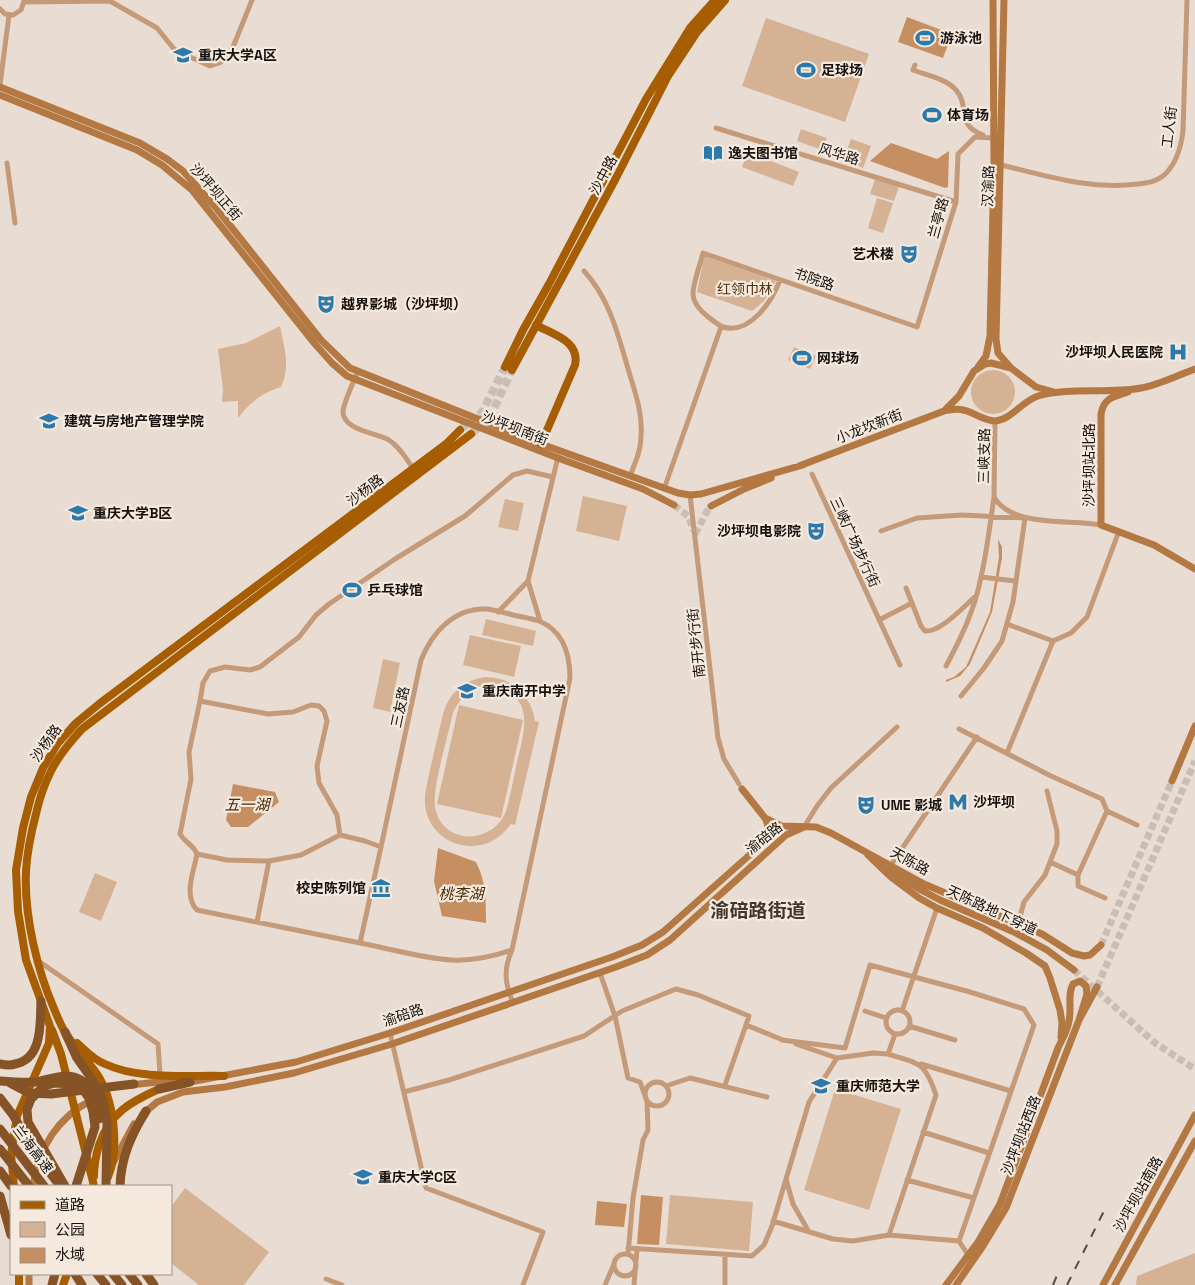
<svg xmlns="http://www.w3.org/2000/svg" width="1195" height="1285" font-family="'Space Grotesk','Noto Sans SC',sans-serif">
	<rect width="100%" height="100%" fill="#e9dcd2"/>
	<path fill="#d6b295" fill-rule="evenodd" d="M766,18l103,36 -24,68 -103,-36z
		M801,129l26,9 -5,12 -25,-9z
		M851,139l20,7 -8,22 -20,-8z
		M748,152l51,20 -6,14 -51,-19z
		M876,176l24,8 -6,17 -24,-7z
		M877,198l16,5 -10,30 -15,-5z
		M704,256l72,25 -12,20 -12,10 -55,-19z
		M280,326c4,21 11,40 1,61 -19,6 -31,15 -43,31v-17l-16,1 1,-13 -5,-40 28,-6z
		M794,347l22,9 -6,13 -22,-9z
		M971 392a22 22 0 1 1 44 0a22 22 0 1 1-44 0Z
		M583,496l44,10 -8,35 -43,-10z
		M505,499l19,4 -6,28 -20,-4z
		M486,619l50,12 -3,15 -51,-11z
		M470,635l51,11 -7,31 -51,-12z
		M383,659l17,4 -10,49 -17,-4z
		M485,677c27,0 46,17 50,44l4,1 -24,103 -4,-1c-10,14 -24,23 -42,22 -23,-1 -42,-19 -44,-41 -1,-12 3,-24 5,-35 4,-19 9,-38 13,-56 6,-21 21,-34 42,-37zM490,687c46,6 35,43 27,75 -3,15 -6,30 -10,46 -11,37 -65,39 -72,-1 -3,-19 13,-70 17,-91 6,-18 19,-29 38,-29z
		M459,705l64,15 -22,98 -64,-14z
		M95,873l22,9 -16,39 -22,-9z
		M835,1089l66,20 -32,101 -65,-20z
		M185,1188l84,64 -25,33h-45l-28,-22v-56z
		M670,1195l83,7 -4,49 -83,-7z
		M1195,1253v32h-59l1,-9z"/>
	<path fill="#c68f61" d="M907,17l45,17 -9,24 -45,-16z
		M891,143l46,16 12,-8 -1,36 -3,1 -75,-27z
		M998,539l4,8v11l-10,54 -22,52 -10,12 -14,6v-2l8,-3 12,-10 24,-55 9,-55z
		M233,784l42,8 4,10 -31,25h-17l-5,-7z
		M438,848l38,14c10,19 10,39 10,61l-44,-7 -8,-35z
		M641,1195l22,2 -4,48 -22,-1z
		M597,1201l30,3 -3,23 -29,-2z"/>
	<g fill="none" stroke-linecap="round" stroke-linejoin="round">
		<path stroke="#c9beb5" stroke-width="7" stroke-dasharray="7 3.5" stroke-linecap="butt" d="M674,505l14,11 6,15
			M695,534c6,-9 9,-20 16,-28
			M1101,945l71,-164
			M1074,970l81,73 40,26
			M1097,987l98,-226"/>
		<path stroke="#c9beb5" stroke-width="8" stroke-dasharray="8 4" stroke-linecap="butt" d="M460,430l22,-18 23,-45
			M471,434l19,-17 22,-47"/>
		<path stroke="#c49a79" stroke-width="5" d="M24,2l86,-1 47,27 17,21 5,3 31,14 9,-3 7,-4 5,-7 21,-52
			M0,9l5,5 8,1 8,-5 3,-9
			M915,65l-2,5c13,5 34,9 43,20 15,17 -2,34 27,45
			M0,85l9,-70
			M716,128l240,74
			M7,163l8,60
			M1001,165c47,11 87,25 137,19 9,-1 17,-2 25,-8 13,-11 18,-28 20,-45l4,-131
			M584,271c26,28 34,64 45,101 6,20 14,42 12,64 0,15 -6,27 -11,40
			M780,280c-8,21 -30,55 -57,47 -5,-2 -11,-7 -16,-11 -6,-5 -14,-13 -14,-22 0,-11 7,-29 10,-41l214,74 39,-125 2,-48 17,-17 19,1
			M358,371c-4,10 -14,31 -15,40 -1,19 34,22 46,29 11,7 18,20 25,30
			M995,421l-1,76c18,31 76,22 107,28
			M812,474l88,191
			M664,489l57,-162
			M690,495l28,243 6,21 15,25
			M881,531l36,-13 45,-3 63,3 -12,84 -11,39 -18,27 -23,28
			M981,577l34,4
			M906,588l15,38 4,5c16,1 38,-24 50,-34
			M498,612l30,-31
			M879,620l33,-17
			M540,621l-12,-40 30,-124
			M1007,624l46,17
			M946,666c15,-28 29,-57 35,-89 6,-26 9,-53 13,-80
			M959,729l92,47 51,23 5,12 30,14
			M1007,753l46,-112 18,-8 16,-16 32,-86
			M804,827l13,-21 14,-18 66,-61
			M340,835l-3,-20 -18,-32 -2,-17 10,-45 -3,-10 -5,-5 -8,-1 -18,7 -25,2 -68,-13 3,-18 7,-12 15,-4 25,3 10,-3 39,-30 17,-22 13,-11 66,-45 70,-43 48,-41 14,-4 26,6
			M381,847l40,-187c11,-27 33,-53 66,-51 8,1 18,4 26,6 9,2 18,3 26,6 25,10 31,33 31,57l-58,272c-9,20 -7,33 1,53
			M197,854c-4,-10 -11,-10 -17,-20l11,-55 -2,-27 11,-51
			M1050,862l28,13
			M891,865l86,-128
			M1105,898l-27,-12v-11l29,-64
			M257,922l12,-61
			M1018,924l6,-22 21,-27 12,-31v-13l-10,-40
			M360,943l21,-96 -16,-6 -25,-6 -39,20 -32,6 -42,-1 -30,-6c-3,17 -14,42 0,56 58,12 115,23 173,35 24,5 58,14 82,15 22,1 40,-3 60,-10
			M37,960l121,84 2,30
			M600,973l15,43 13,62 12,4 7,19 1,29 -5,10 -10,58 -5,56
			M886 1022a12 12 0 1 1 24 0a12 12 0 1 1-24 0Z
			M865,1011l21,7
			M902,1011l35,-103
			M909,1026l46,14
			M390,1033l36,155 117,44 -20,53
			M782,1040l63,8 25,-83 100,27 54,17 10,16 -75,216 -70,-6
			M796,1044l41,14
			M921,1064l90,27
			M645 1094a12 12 0 1 1 24 0a12 12 0 1 1-24 0Z
			M725,1085l21,-60 37,15
			M666,1086l24,-8 77,19
			M404,1092l45,-12 135,-44 38,-25 54,-22 22,6 51,21 -3,9
			M923,1132l66,21
			M786,1179l7,25 16,28
			M907,1180l67,18
			M773,1221l60,18 20,2 36,-6 47,-140c-11,-33 -16,-31 -48,-41
			M959,1241l9,14
			M628,1248l124,8 12,-11 8,-19 37,-124 28,-44 36,-5 15,1 7,-20
			M614 1265a11 11 0 1 1 22 0a11 11 0 1 1-22 0Z
			M326,1279l16,6
			M605,1285l9,-21
			M634,1285l3,-36
			M725,1285v-30"/>
		<path stroke="#b47842" stroke-width="7" d="M1004,0l-8,339 2,14 13,15
			M0,87l140,56 27,16 16,12 34,38 104,131 29,28 191,76 137,49 12,2 11,-1 102,-29
			M0,95l137,55 25,15 30,25 123,154 17,19 15,13 211,82 85,31 31,16
			M978,367l8,-11 4,-20 4,-170 -1,-166
			M1128,392c-14,5 -24,5 -27,22v111l53,20 41,24
			M946,409l13,-13 15,-25 11,-7 6,-1 20,5 25,19 18,5
			M799,466l145,-55c6,-1 13,-3 19,-1 11,2 20,11 32,11 16,-1 27,-20 43,-25 32,-9 69,-2 103,-8 18,-3 37,-13 54,-19
			M711,506l33,-17 27,-11
			M1172,781l23,-55
			M765,818l16,8 35,1 15,6 93,51 118,50 30,19 12,3 6,-1 11,-10
			M868,855l23,22 28,21 18,10 46,20 43,25 19,13 5,12 10,32 2,13 -1,14
			M887,867l34,23 19,10 74,32 33,18 27,20
			M130,1085l28,-3h32l106,-20 94,-29 222,-76 30,-12 21,-13 100,-89c6,-9 7,-16 2,-25l-23,-29
			M143,1114l14,-12 26,-10 42,-5 69,-14 98,-29 224,-77 31,-12 23,-15 116,-105 18,-8
			M113,1163l21,-39
			M33,1186c5,-38 25,-69 59,-86
			M29,1285v-11
			M946,1285l32,-43 22,-38 58,-156c4,-9 10,-18 11,-27 3,-13 -2,-26 4,-37l7,-3 6,5 1,8 -8,26
			M956,1285l27,-39 23,-38 73,-188 18,-33
			M1103,1285l92,-170
			M1115,1285l80,-144"/>
		<path stroke="#a75d01" stroke-width="8" d="M536,325c18,10 44,16 39,40l-34,79
			M505,367l18,-37 26,-46 97,-185 44,-71 25,-28
			M512,370l104,-192 52,-102 29,-44 28,-32
			M52,1030l9,24 33,132
			M77,1043c9,8 17,17 28,21 34,16 83,11 119,12
			M94,1176c0,-10 2,-21 5,-31 11,-32 31,-43 60,-56
			M108,1177c12,-29 6,-77 -11,-103 -10,-14 -23,-27 -32,-42 -4,-6 -7,-14 -10,-21 -18,-41 -31,-95 -29,-140 1,-19 5,-38 10,-57 3,-14 8,-29 15,-43 8,-16 19,-29 31,-42l389,-295
			M14,1186l-3,-32 6,-38 32,-73 1,-17 -24,-66 -8,-49 -2,-41 7,-42 8,-31 12,-29 15,-25 18,-20 23,-19 347,-260 14,-14
			M19,1274v11
			M63,1285l4,-11"/>
		<path stroke="#855325" stroke-width="9" d="M65,1032l12,26 14,20 12,22 4,23 -1,63
			M0,1064c5,1 10,2 15,0 28,-5 25,-41 26,-63
			M0,1081c12,1 24,2 36,1 10,-2 21,-6 31,-6 22,1 31,24 32,43
			M10,1083l19,10 22,1 83,-10
			M159,1089l31,-7
			M0,1098l13,17 22,38 22,29
			M0,1129l44,57
			M0,1149l29,37
			M0,1171l11,15
			M65,1186l-37,-64 -1,-13 4,-10 13,-13 11,-3 17,1 9,3 8,11 4,14 2,15 -19,59
			M120,1186c1,-28 11,-51 26,-75
			M0,1196l11,39
			M75,1274l7,11
			M97,1274l9,11
			M113,1274l9,11
			M129,1274l9,11
			M146,1274l8,11
			M52,1285l3,-11"/>
		<path stroke="#524b46" stroke-width="2" stroke-dasharray="9 9" stroke-linecap="butt" d="M1053,1285l5,-12
			M1067,1285l40,-80"/>
	</g>
	<defs>
		<g id="stadium-bare" transform="scale(1.5)"><path d="M0-5a6.5 5 0 1 0 0 10a6.5 5 0 1 0 0-10ZM-3.5-1.8h7v3.6h-7Z" fill="#2c7aac" stroke="#f6eadf" stroke-width="2.5" paint-order="stroke"/></g>
		<g id="university-bare" transform="scale(1.5)"><path d="M0-5L7-2L0 1L-7-2ZM-4 1L0 2.5L4 1V4Q0 6-4 4Z" fill="#2c7aac" stroke="#f6eadf" stroke-width="2.5" paint-order="stroke"/></g>
		<g id="library-bare" transform="scale(1.5)"><path d="M-6-4Q-3-5.5-.7-3.5V5Q-3 3-6 4ZM6-4Q3-5.5 .7-3.5V5Q3 3 6 4Z" fill="#2c7aac" stroke="#f6eadf" stroke-width="2.5" paint-order="stroke"/></g>
		<g id="theatre-bare" transform="scale(1.5)"><path d="M-5-5.5Q0-4 5-5.5V0Q5 5 0 6Q-5 5-5 0ZM-3.3-2.5H-1v1.5H-3.3ZM1-2.5H3.3v1.5H1ZM-2.8 1Q0 5.5 2.8 1Z" fill="#2c7aac" stroke="#f6eadf" stroke-width="2.5" paint-order="stroke"/></g>
		<g id="hospital-bare" transform="scale(1.5)"><path d="M-5-5h3v3.5h4V-5h3V5h-3V1.5h-4V5h-3Z" fill="#2c7aac" stroke="#f6eadf" stroke-width="2.5" paint-order="stroke"/></g>
		<g id="school-bare" transform="scale(1.5)"><path d="M0-5L7-2L0 1L-7-2ZM-4 1L0 2.5L4 1V4Q0 6-4 4Z" fill="#2c7aac" stroke="#f6eadf" stroke-width="2.5" paint-order="stroke"/></g>
		<g id="metro-bare" transform="scale(1.5)"><path d="M-5.5 5V-5H-3L0 0L3-5H5.5V5H3V-.5L0 4L-3-.5V5Z" fill="#2c7aac" stroke="#f6eadf" stroke-width="2.5" paint-order="stroke"/></g>
		<g id="museum-bare" transform="scale(1.5)"><path d="M0-6L6-3V-2H-6V-3ZM-5-1h2V3h-2ZM-1-1h2V3h-2ZM3-1h2V3H3ZM-6 4H6V6H-6Z" fill="#2c7aac" stroke="#f6eadf" stroke-width="2.5" paint-order="stroke"/></g>
	</defs>
	<g fill-rule="evenodd">
		<use href="#stadium-bare" x="925" y="38"/>
		<use href="#university-bare" x="183" y="55"/>
		<use href="#stadium-bare" x="806" y="70"/>
		<use href="#stadium-bare" x="932" y="115"/>
		<use href="#library-bare" x="713" y="153"/>
		<use href="#theatre-bare" x="909" y="254"/>
		<use href="#theatre-bare" x="326" y="304"/>
		<use href="#hospital-bare" x="1178" y="352"/>
		<use href="#stadium-bare" x="802" y="358"/>
		<use href="#university-bare" x="49" y="421"/>
		<use href="#university-bare" x="78" y="513"/>
		<use href="#theatre-bare" x="816" y="531"/>
		<use href="#stadium-bare" x="352" y="590"/>
		<use href="#school-bare" x="467" y="691"/>
		<use href="#metro-bare" x="958" y="802"/>
		<use href="#theatre-bare" x="866" y="805"/>
		<use href="#museum-bare" x="381" y="888"/>
		<use href="#university-bare" x="821" y="1086"/>
		<use href="#university-bare" x="363" y="1177"/>
	</g>
	<g text-anchor="middle" dominant-baseline="central" stroke-width="4.5" stroke-linejoin="round" paint-order="stroke">
		<g font-size="14" font-weight="bold" fill="#16110e" stroke="#f6eadf" text-anchor="start">
			<text x="940" y="38">游泳池</text>
			<text x="198" y="55">重庆大学A区</text>
			<text x="821" y="70">足球场</text>
			<text x="947" y="115">体育场</text>
			<text x="728" y="153">逸夫图书馆</text>
			<text x="894" y="254" text-anchor="end">艺术楼</text>
			<text x="341" y="304">越界影城（沙坪坝）</text>
			<text x="1163" y="352" text-anchor="end">沙坪坝人民医院</text>
			<text x="817" y="358">网球场</text>
			<text x="64" y="421">建筑与房地产管理学院</text>
			<text x="93" y="513">重庆大学B区</text>
			<text x="801" y="531" text-anchor="end">沙坪坝电影院</text>
			<text x="367" y="590">乒乓球馆</text>
			<text x="482" y="691">重庆南开中学</text>
			<text x="973" y="802">沙坪坝</text>
			<text x="881" y="805">UME 影城</text>
			<text x="366" y="888" text-anchor="end">校史陈列馆</text>
			<text x="836" y="1086">重庆师范大学</text>
			<text x="378" y="1177">重庆大学C区</text>
		</g>
		<g font-size="14" fill="#16110e" stroke="#f6eadf">
			<text transform="translate(1169 127) rotate(-83)">工人街</text>
			<text transform="translate(839 154) rotate(17)">风华路</text>
			<text transform="translate(603 175) rotate(-62)">沙中路</text>
			<text transform="translate(988 186) rotate(-88)">汉渝路</text>
			<text transform="translate(216 192) rotate(49)">沙坪坝正街</text>
			<text transform="translate(938 218) rotate(-75)">兰亭路</text>
			<text transform="translate(814 279) rotate(19)">书院路</text>
			<text transform="translate(869 426) rotate(-21)">小龙坎新街</text>
			<text transform="translate(515 428) rotate(21)">沙坪坝南街</text>
			<text transform="translate(984 456) rotate(-89)">三峡支路</text>
			<text transform="translate(1089 465) rotate(-90)">沙坪坝站北路</text>
			<text transform="translate(365 490) rotate(-37)">沙杨路</text>
			<text transform="translate(855 542) rotate(65)">三峡广场步行街</text>
			<text transform="translate(696 643) rotate(-96)">南开步行街</text>
			<text transform="translate(400 707) rotate(-78)">三友路</text>
			<text transform="translate(46 743) rotate(-55)">沙杨路</text>
			<text transform="translate(764 838) rotate(-39)">渝碚路</text>
			<text transform="translate(910 861) rotate(29)">天陈路</text>
			<text transform="translate(992 910) rotate(25)">天陈路地下穿道</text>
			<text transform="translate(403 1015) rotate(-19)">渝碚路</text>
			<text transform="translate(1021 1135) rotate(-69)">沙坪坝站西路</text>
			<text transform="translate(33 1149) rotate(53)">兰海高速</text>
			<text transform="translate(1138 1194) rotate(-61)">沙坪坝站南路</text>
		</g>
		<g font-size="14" fill="#55300b" stroke="#f6eadf">
			<text x="745" y="289">红领巾林</text>
		</g>
		<g font-size="15" font-style="italic" fill="#4c2801" stroke="#f6eadf">
			<text x="247" y="804">五一湖</text>
			<text x="461" y="893">桃李湖</text>
		</g>
		<g font-size="19" font-weight="bold" fill="#41372f" stroke="#f6eadf">
			<text x="758" y="910">渝碚路街道</text>
		</g>
	</g>
	<rect x="10" y="1185" width="162" height="90" fill="#f6eadf" stroke="#9c938b"/>
	<rect x="20" y="1201" width="25" height="8" fill="#a75d01" stroke="#9c938b"/>
	<text x="55" y="1210" font-size="15" fill="#16110e">道路</text>
	<rect x="20" y="1222" width="25" height="15" fill="#d6b295" stroke="#9c938b"/>
	<text x="55" y="1235" font-size="15" fill="#16110e">公园</text>
	<rect x="20" y="1248" width="25" height="15" fill="#c68f61" stroke="#9c938b"/>
	<text x="55" y="1260" font-size="15" fill="#16110e">水域</text>
</svg>
